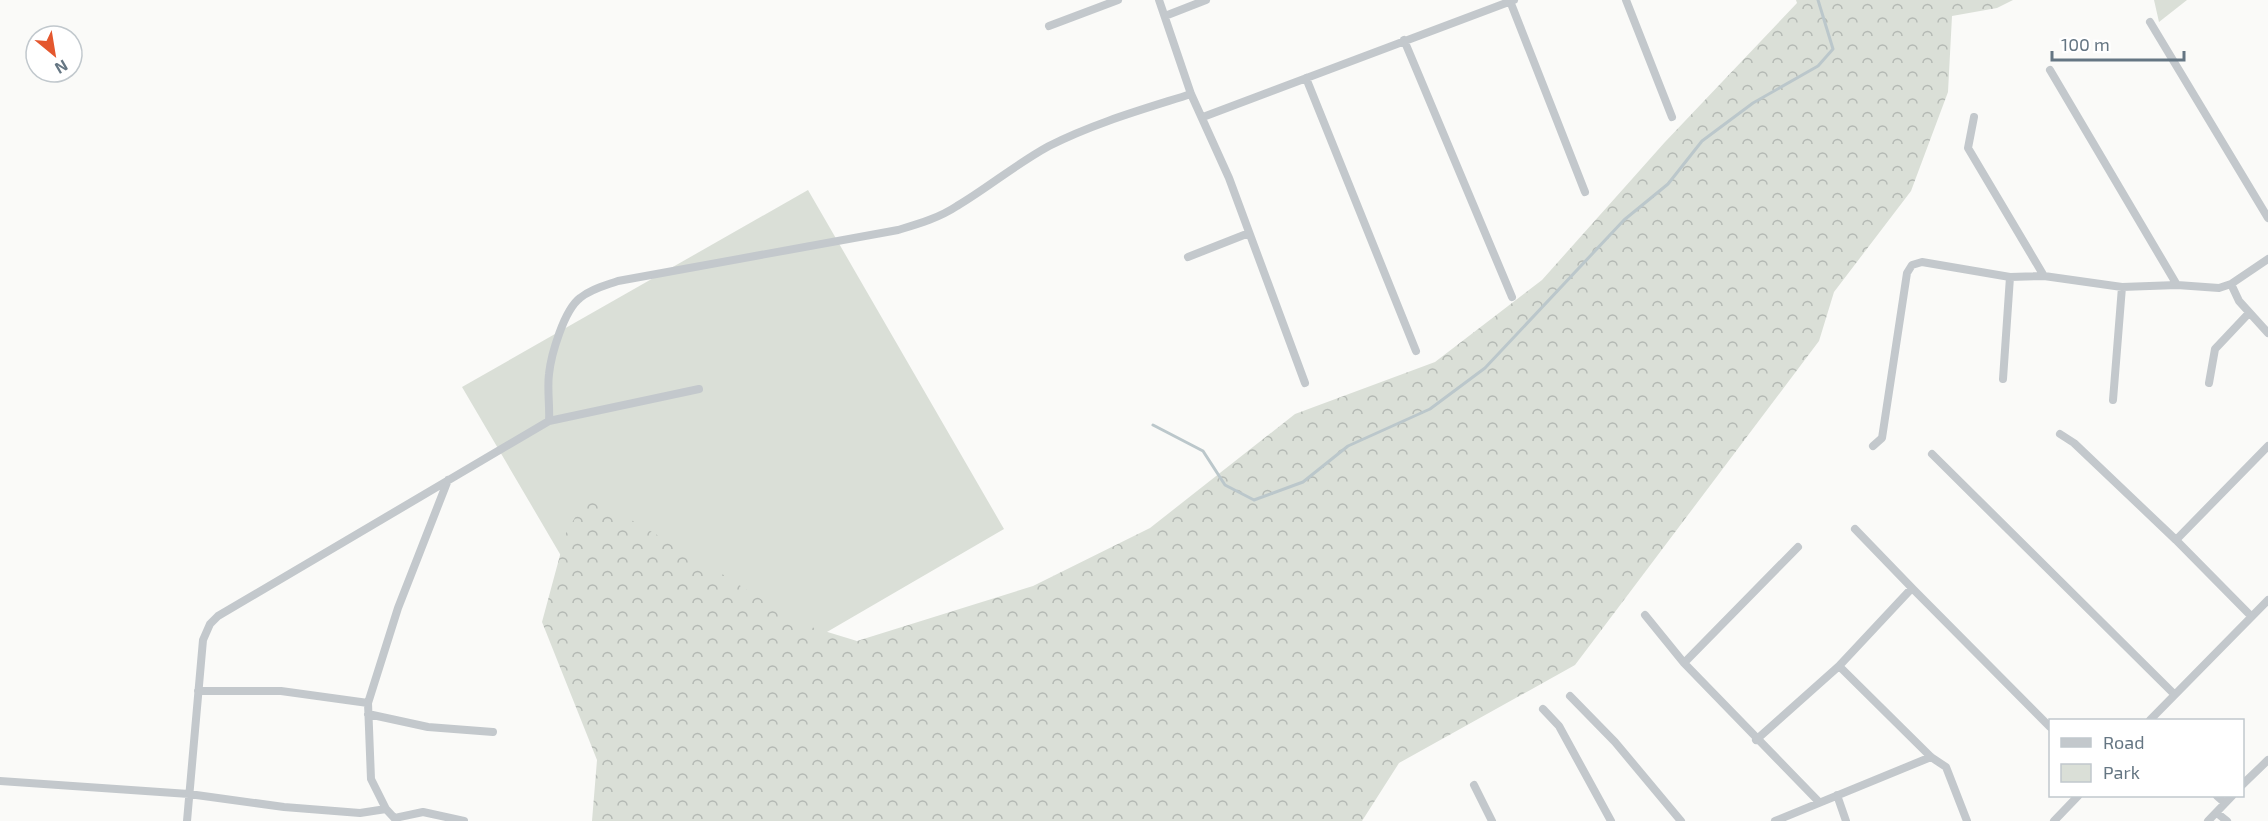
<svg xmlns="http://www.w3.org/2000/svg" width="2268" height="821" font-family="'Exo 2',sans-serif">
	<defs>
		<pattern id="forest-crowns" width="20" height="18" patternUnits="userSpaceOnUse" patternTransform="scale(1.5)"><rect width="20" height="18" fill="#dadfd7"/><path d="M2 6a3 3 0 1 1 6 0M12 15a3 3 0 1 1 6 0" fill="none" stroke="#b4b9b4"/></pattern>
	</defs>
	<rect width="100%" height="100%" fill="#fafaf8"/>
	<path fill="#dadfd7" d="M2154,0h33l-28,22z
		M808,190l196,339 -342,199 -200,-341z"/>
	<path fill="url(#forest-crowns)" d="M1796,0h217l-16,8 -45,8 -4,76 -37,99 -77,101 -15,49 -244,324 -176,98 -37,58h-770l5,-61 -55,-138 24,-89 22,-38 114,66 96,62 59,18 176,-55 117,-58 145,-114 140,-52 107,-82 123,-138 132,-139z"/>
	<g fill="none" stroke-linecap="round" stroke-linejoin="round">
		<path stroke="#bbc7cb" stroke-width="3" d="M1153,425l50,26 22,34 29,15 49,-18 45,-36 82,-37 55,-41 139,-148 44,-36 34,-43 51,-38 65,-37 15,-17 -15,-49"/>
		<path stroke="#c3c8cc" stroke-width="8" d="M1159,0l32,94 38,84 76,205
			M1626,0l46,117
			M1510,1l75,191
			M1165,16l41,-16
			M2150,22l118,196
			M1049,26l69,-26
			M1404,40l108,257
			M2050,70l127,215
			M1306,78l110,273
			M1203,117l311,-117
			M1974,117l-6,31 76,128
			M1188,257l61,-24
			M2231,284l8,17 29,32
			M2003,379l7,-102
			M2209,383l6,-34 34,-36
			M2113,400l9,-113
			M549,421c1,-15 -2,-32 0,-47 2,-19 15,-64 31,-76 11,-9 24,-12 38,-17l280,-51c20,-6 41,-12 59,-24 32,-19 59,-42 92,-60 45,-23 95,-37 142,-52
			M2060,434l14,9 102,97 75,76
			M1873,446l9,-8 25,-165 5,-8 10,-3 88,15 34,-1 78,11 55,-2 42,3 12,-4 37,-25
			M1932,454l242,240
			M1855,529l57,59
			M2176,540l92,-94
			M1645,615l39,48 135,139
			M1684,663l114,-116
			M1839,666l92,91 15,10 21,54
			M198,691h83l87,12 3,76 15,30 11,12
			M1570,696l45,46 66,79
			M368,703l30,-95 50,-128
			M1543,709l16,17 52,95
			M368,714l60,13 65,5
			M2150,720l118,-120
			M1756,740l83,-74 73,-78 138,139
			M0,781l189,13 95,13 76,6 26,-4
			M1474,785l18,36
			M2242,785l26,-25
			M1837,795l9,26
			M2217,796l8,7
			M2217,813l10,8
			M395,818l28,-6 41,9
			M187,821l16,-181 7,-16 8,-8 331,-195 150,-32
			M1775,821l156,-64
			M2054,821l24,-25
			M2208,821l24,-25"/>
	</g>
	<rect x="2049" y="719" width="195" height="78" fill="#ffffff" stroke="#c1c8cd" stroke-width="1.5"/>
	<rect x="2061" y="738" width="30" height="9" fill="#c3c8cc" stroke="#c1c8cd" stroke-width="1.5"/>
	<text x="2103" y="749" font-size="18" fill="#657683">Road</text>
	<rect x="2061" y="764" width="30" height="18" fill="#dadfd7" stroke="#c1c8cd" stroke-width="1.5"/>
	<text x="2103" y="779" font-size="18" fill="#657683">Park</text>
	<g transform="translate(54 54) rotate(150)"><circle r="28" fill="#ffffff" stroke="#c1c8cd" stroke-width="1.5"/>
	<path d="M0-4.5L10 22L0 15L-10 22Z" fill="#e4572e"/>
	<text y="-9" font-size="16" font-weight="bold" text-anchor="middle" fill="#657683">N</text>
	</g>
	<path d="M2052 51v9h132v-9" fill="none" stroke="#657683" stroke-width="3"/>
	<text x="2061" y="51" font-size="18" fill="#657683" stroke="#ffffff" stroke-width="4.5" paint-order="stroke">100 m</text>
</svg>
